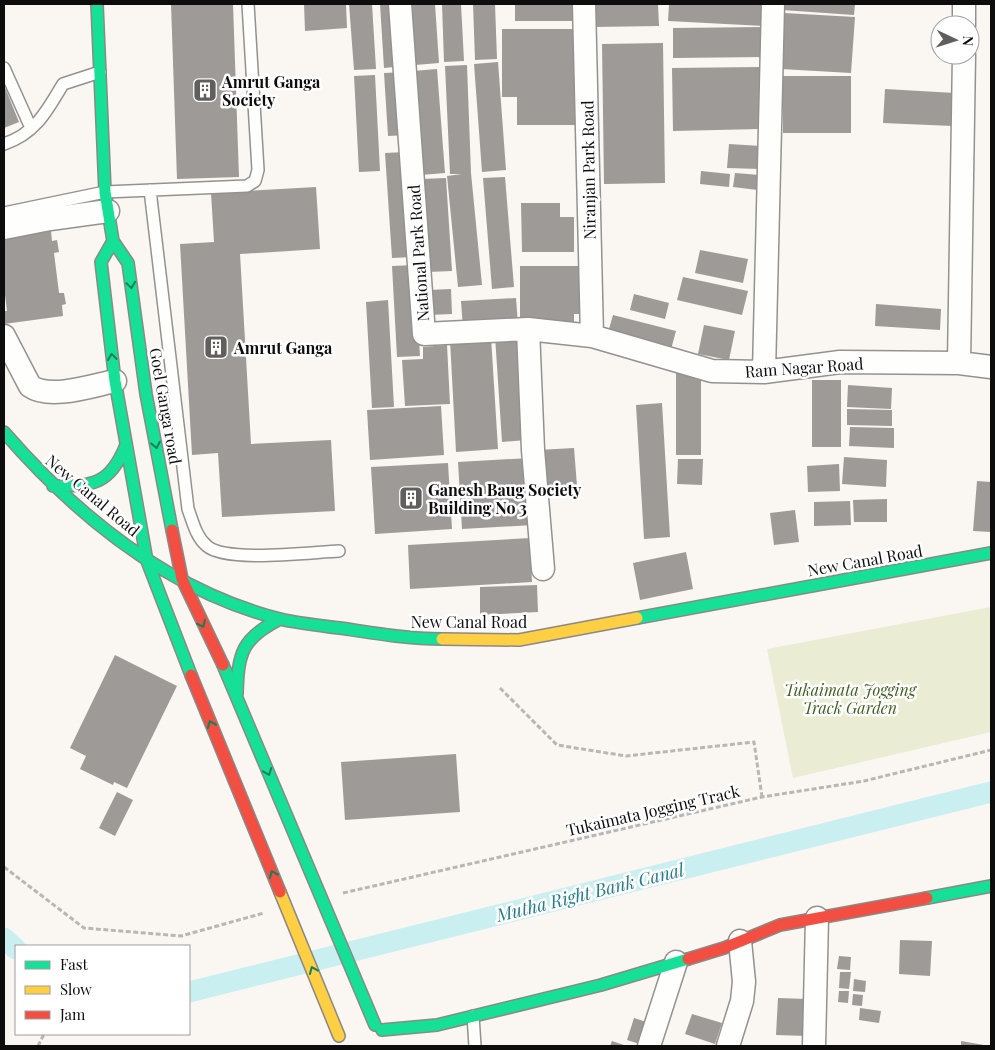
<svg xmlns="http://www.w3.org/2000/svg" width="995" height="1050" font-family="'Playfair Display',serif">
	<rect width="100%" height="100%" fill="#faf6f2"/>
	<path fill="#eaedd3" d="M991,607v125l-198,46 -26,-129z"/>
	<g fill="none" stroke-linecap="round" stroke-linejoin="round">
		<path stroke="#caeff1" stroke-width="21" d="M4,938l12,11
			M189,992l802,-200"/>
	</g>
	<path fill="#9d9a98" d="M171,4h62l6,173 -62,2z
		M304,4h42l1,24 -42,3z
		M349,4h23l4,65 -22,1z
		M380,4h19l5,62 -20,2z
		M412,4h23l4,59 -24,2z
		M442,4h19l3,57 -20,1z
		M473,4h22l2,55 -22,1z
		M515,4h58v17h-58z
		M593,4h65l1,22 -65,1z
		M669,4h98l-1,22 -98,-5z
		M782,4h73l-1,11 -72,-5z
		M784,13l71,4 -4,56 -70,-4z
		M767,27v30l-94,1v-30z
		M502,29h74v96h-59v-28h-15z
		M663,43l2,140 -61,1 -2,-140z
		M498,62l8,108 -24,2 -8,-108z
		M467,65l4,108 11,112 -24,2 -11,-111 15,-2h-12l-5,-108z
		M759,67l1,62 -87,2 -1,-63z
		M437,69l8,104 -24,2 -8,-104z
		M405,72l3,63 -20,1 -4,-63z
		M375,75l5,96 -21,1 -5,-96z
		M783,76h68v57h-68z
		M4,85l15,37 -15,6z
		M885,89l70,4 -2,33 -70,-3z
		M729,144l32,2 -1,23 -33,-1z
		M406,152l7,105 -21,1 -7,-105z
		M701,171l29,3 -1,13 -29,-3z
		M735,173l25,2 -2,15 -25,-3z
		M505,177l9,110 -22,2 -9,-111z
		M446,178l6,93 -24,1 -7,-93z
		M316,187l4,62 -80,5 11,190 80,-4 4,71 -113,6 -4,-64 -26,2 -12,-211 34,-2 -3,-49z
		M521,203h39v14h14v35h-52z
		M51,231l1,10 5,-1 2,12 -5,1 5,40h5l2,11 -4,1 1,11 -59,8v-13h3l-3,-24v-49z
		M700,250l48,9 -5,24 -48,-10z
		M415,265l5,91 -23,1 -5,-91z
		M520,266h68l-1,48h-13v12l-54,-1z
		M683,277l65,14 -6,24 -65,-15z
		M451,289l1,25 -23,1 -1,-25z
		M634,294l35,9 -4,16 -35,-9z
		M516,298l2,27 -55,4 -2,-28z
		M388,300l6,107 -22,1 -6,-106z
		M876,304l65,5 -1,21 -65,-4z
		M613,315l63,16 -6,22 -63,-17z
		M704,325l31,6 -6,29 -31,-6z
		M520,335l7,105 -25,2 -7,-106z
		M491,337l7,112 -42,3 -6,-112z
		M447,345l3,59 -45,2 -3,-46 21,-1v-12z
		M676,373h25v82h-25z
		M812,380h29v67h-29z
		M848,385l44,3 -1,21 -44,-2z
		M662,403l8,134 -26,2 -8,-134z
		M441,406l3,49 -74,5 -3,-50z
		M847,409l45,1v16l-45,-1z
		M850,427l44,1v20l-45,-2z
		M574,448l3,38 -36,2 -3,-38z
		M844,457l43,3 -1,27 -44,-3z
		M530,458l3,67 -71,4 -4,-67z
		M678,459h25l-1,26 -25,-1z
		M448,463l4,66 -77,5 -4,-67z
		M839,464l1,27 -32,1 -1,-26z
		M977,481l14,1v50l-18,-1z
		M887,499v23h-33l-1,-22z
		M850,501l1,24 -37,1v-24z
		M795,510l4,32 -25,3 -4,-32z
		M530,538l2,44 -122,7 -2,-44z
		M686,552l7,37 -53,11 -7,-37z
		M537,585l1,27 -58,3v-28z
		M115,655l62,31 -50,102 -13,-6 -1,3 -33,-16 6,-13 -16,-8z
		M456,754l4,58 -115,8 -4,-58z
		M117,792l16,8 -18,36 -16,-8z
		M900,940l32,1 -2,35 -31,-2z
		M839,956l12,1 -1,13 -13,-1z
		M840,972h11l-2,17 -10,-1z
		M854,979l12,2 -1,11 -12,-1z
		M839,991h10l-1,12 -10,-1z
		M853,994l10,1 -1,11 -10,-1z
		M778,998l29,1 -1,37 -30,-1z
		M860,1008l21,3 -2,12 -20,-3z
		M692,1014l30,9 -7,21 -30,-10z
		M634,1018l19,6 -7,22 -19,-6z
		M612,1041l15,5h-17z
		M961,1041l23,4v1h-23z"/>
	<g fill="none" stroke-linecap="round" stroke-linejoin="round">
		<g stroke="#949290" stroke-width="14">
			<path id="lane" d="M4,68l27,60
				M4,144c31,-10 43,-33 59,-60l37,-12
				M150,190l38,319c5,13 8,28 19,37 19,17 105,6 132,5
				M4,213l101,-21 142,-6 8,-5 3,-11 -10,-166
				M473,1016l2,30"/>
		</g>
		<g stroke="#949290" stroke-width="25">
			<path id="street" d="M400,4l24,330 104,-5 64,7 120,35 52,1 76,-10 119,1 32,4
				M584,4l8,332
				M964,25v-21
				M4,228l46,-9 58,-8
				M528,329l5,121 10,119
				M4,336l26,50c20,14 61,0 85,-5
				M959,363l5,-308
				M764,372l9,-368
				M649,1046l27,-84
				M728,1046l14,-45 2,-19 -4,-41
				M814,1046l3,-128"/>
		</g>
		<g stroke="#8a8987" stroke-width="14">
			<path id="fast" d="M97,4l8,188 8,49 15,22 18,131 26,136
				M113,241l-12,21 14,119 32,180 44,114
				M4,432c73,84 165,159 276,187 21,5 45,7 67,10 32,5 63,10 95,10
				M53,486c40,0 57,-1 73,-41
				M637,618l354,-65
				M223,665l152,360
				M237,694c1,-41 5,-56 43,-75
				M927,898l64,-12
				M382,1030l55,-5 164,-40 87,-26"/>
		</g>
		<g stroke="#8a8987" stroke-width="14">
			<path id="slow" d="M442,639l77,1 118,-22
				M280,892l59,144"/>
		</g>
		<g stroke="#8a8987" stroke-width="14">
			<path id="jam" d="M172,530l10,49 41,86
				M191,675l89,217
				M688,959l36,-11 56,-23 147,-27"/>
		</g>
		<path stroke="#b8b7b6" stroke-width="3" stroke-dasharray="5 2.5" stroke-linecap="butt" d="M500,688l57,57 69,11 128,-14 8,55
			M4,867l80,61 97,8 83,-23
			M343,893l419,-96 102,-16 127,-31
			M38,1046l6,-12"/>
		<use href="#lane" stroke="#fefefd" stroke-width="11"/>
		<use href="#street" stroke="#fefefd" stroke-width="22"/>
		<use href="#fast" stroke="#16e098" stroke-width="11"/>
		<use href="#slow" stroke="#ffcf43" stroke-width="11"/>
		<use href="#jam" stroke="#f24e42" stroke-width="11"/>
	</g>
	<defs><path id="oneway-chevron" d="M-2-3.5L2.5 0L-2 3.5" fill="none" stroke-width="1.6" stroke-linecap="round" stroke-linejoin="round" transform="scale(1.25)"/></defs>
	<g stroke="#128159">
		<use href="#oneway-chevron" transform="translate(131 285) rotate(82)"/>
		<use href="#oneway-chevron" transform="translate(112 357) rotate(-96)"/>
		<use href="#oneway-chevron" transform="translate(156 445) rotate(79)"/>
		<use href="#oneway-chevron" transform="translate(202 624) rotate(64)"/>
		<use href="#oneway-chevron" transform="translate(211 724) rotate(-112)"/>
		<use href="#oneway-chevron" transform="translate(268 772) rotate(68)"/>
		<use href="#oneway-chevron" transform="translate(273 874) rotate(-112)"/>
		<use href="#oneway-chevron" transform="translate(313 970) rotate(-113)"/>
	</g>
	<defs>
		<g id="building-square" transform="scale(1.25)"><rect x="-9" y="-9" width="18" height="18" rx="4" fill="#605f5d" stroke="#fff"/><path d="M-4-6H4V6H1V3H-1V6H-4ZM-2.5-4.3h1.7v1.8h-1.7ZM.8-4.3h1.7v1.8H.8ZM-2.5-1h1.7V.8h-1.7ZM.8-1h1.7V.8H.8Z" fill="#fff"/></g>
	</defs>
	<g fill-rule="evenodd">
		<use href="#building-square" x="205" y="90"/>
		<use href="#building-square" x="216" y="347"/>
		<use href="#building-square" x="411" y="498"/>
	</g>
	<g text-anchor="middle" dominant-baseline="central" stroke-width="5" stroke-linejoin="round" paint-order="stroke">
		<g font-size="16" font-weight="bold" fill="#0d0d0d" stroke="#fff" text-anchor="start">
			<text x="222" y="81">Amrut Ganga<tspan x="222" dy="18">Society</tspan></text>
			<text x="234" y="347">Amrut Ganga</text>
			<text x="428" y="489">Ganesh Baug Society<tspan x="428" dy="18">Building No 3</tspan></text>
		</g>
		<g font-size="16" fill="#0d0d0d" stroke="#fff">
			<text transform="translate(588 170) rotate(-91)">Niranjan Park Road</text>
			<text transform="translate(418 253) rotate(-94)">National Park Road</text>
			<text transform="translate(804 367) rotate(-4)">Ram Nagar Road</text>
			<text transform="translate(166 406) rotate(80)">Goel Ganga road</text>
			<text transform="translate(93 495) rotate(40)">New Canal Road</text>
			<text transform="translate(865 560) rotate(-10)">New Canal Road</text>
			<text x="469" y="621">New Canal Road</text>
			<text transform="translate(653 810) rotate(-13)">Tukaimata Jogging Track</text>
		</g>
		<g font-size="16" font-style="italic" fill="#406022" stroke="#fff">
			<text x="850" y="689">Tukaimata Jogging<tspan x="850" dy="18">Track Garden</tspan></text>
		</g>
		<g font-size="18" font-style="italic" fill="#1f7d8e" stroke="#fff">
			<text transform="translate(590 892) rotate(-14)">Mutha Right Bank Canal</text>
		</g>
	</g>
	<rect width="995" height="1050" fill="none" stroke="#0d0d0d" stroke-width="10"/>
	<rect x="15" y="945" width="175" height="90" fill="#ffffff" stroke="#9e9e9e"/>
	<rect x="25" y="961" width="25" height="8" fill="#16e098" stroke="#9e9e9e"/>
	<text x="60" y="970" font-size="15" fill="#0d0d0d">Fast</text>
	<rect x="25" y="986" width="25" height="8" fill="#ffcf43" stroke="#9e9e9e"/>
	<text x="60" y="995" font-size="15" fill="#0d0d0d">Slow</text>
	<rect x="25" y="1011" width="25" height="8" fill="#f24e42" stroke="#9e9e9e"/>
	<text x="60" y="1020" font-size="15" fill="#0d0d0d">Jam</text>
	<g transform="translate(955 40) rotate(94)"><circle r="24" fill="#ffffff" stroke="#9e9e9e"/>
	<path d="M0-4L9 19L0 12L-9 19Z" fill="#605f5d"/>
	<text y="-8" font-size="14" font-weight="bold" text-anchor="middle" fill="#0d0d0d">N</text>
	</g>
</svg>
